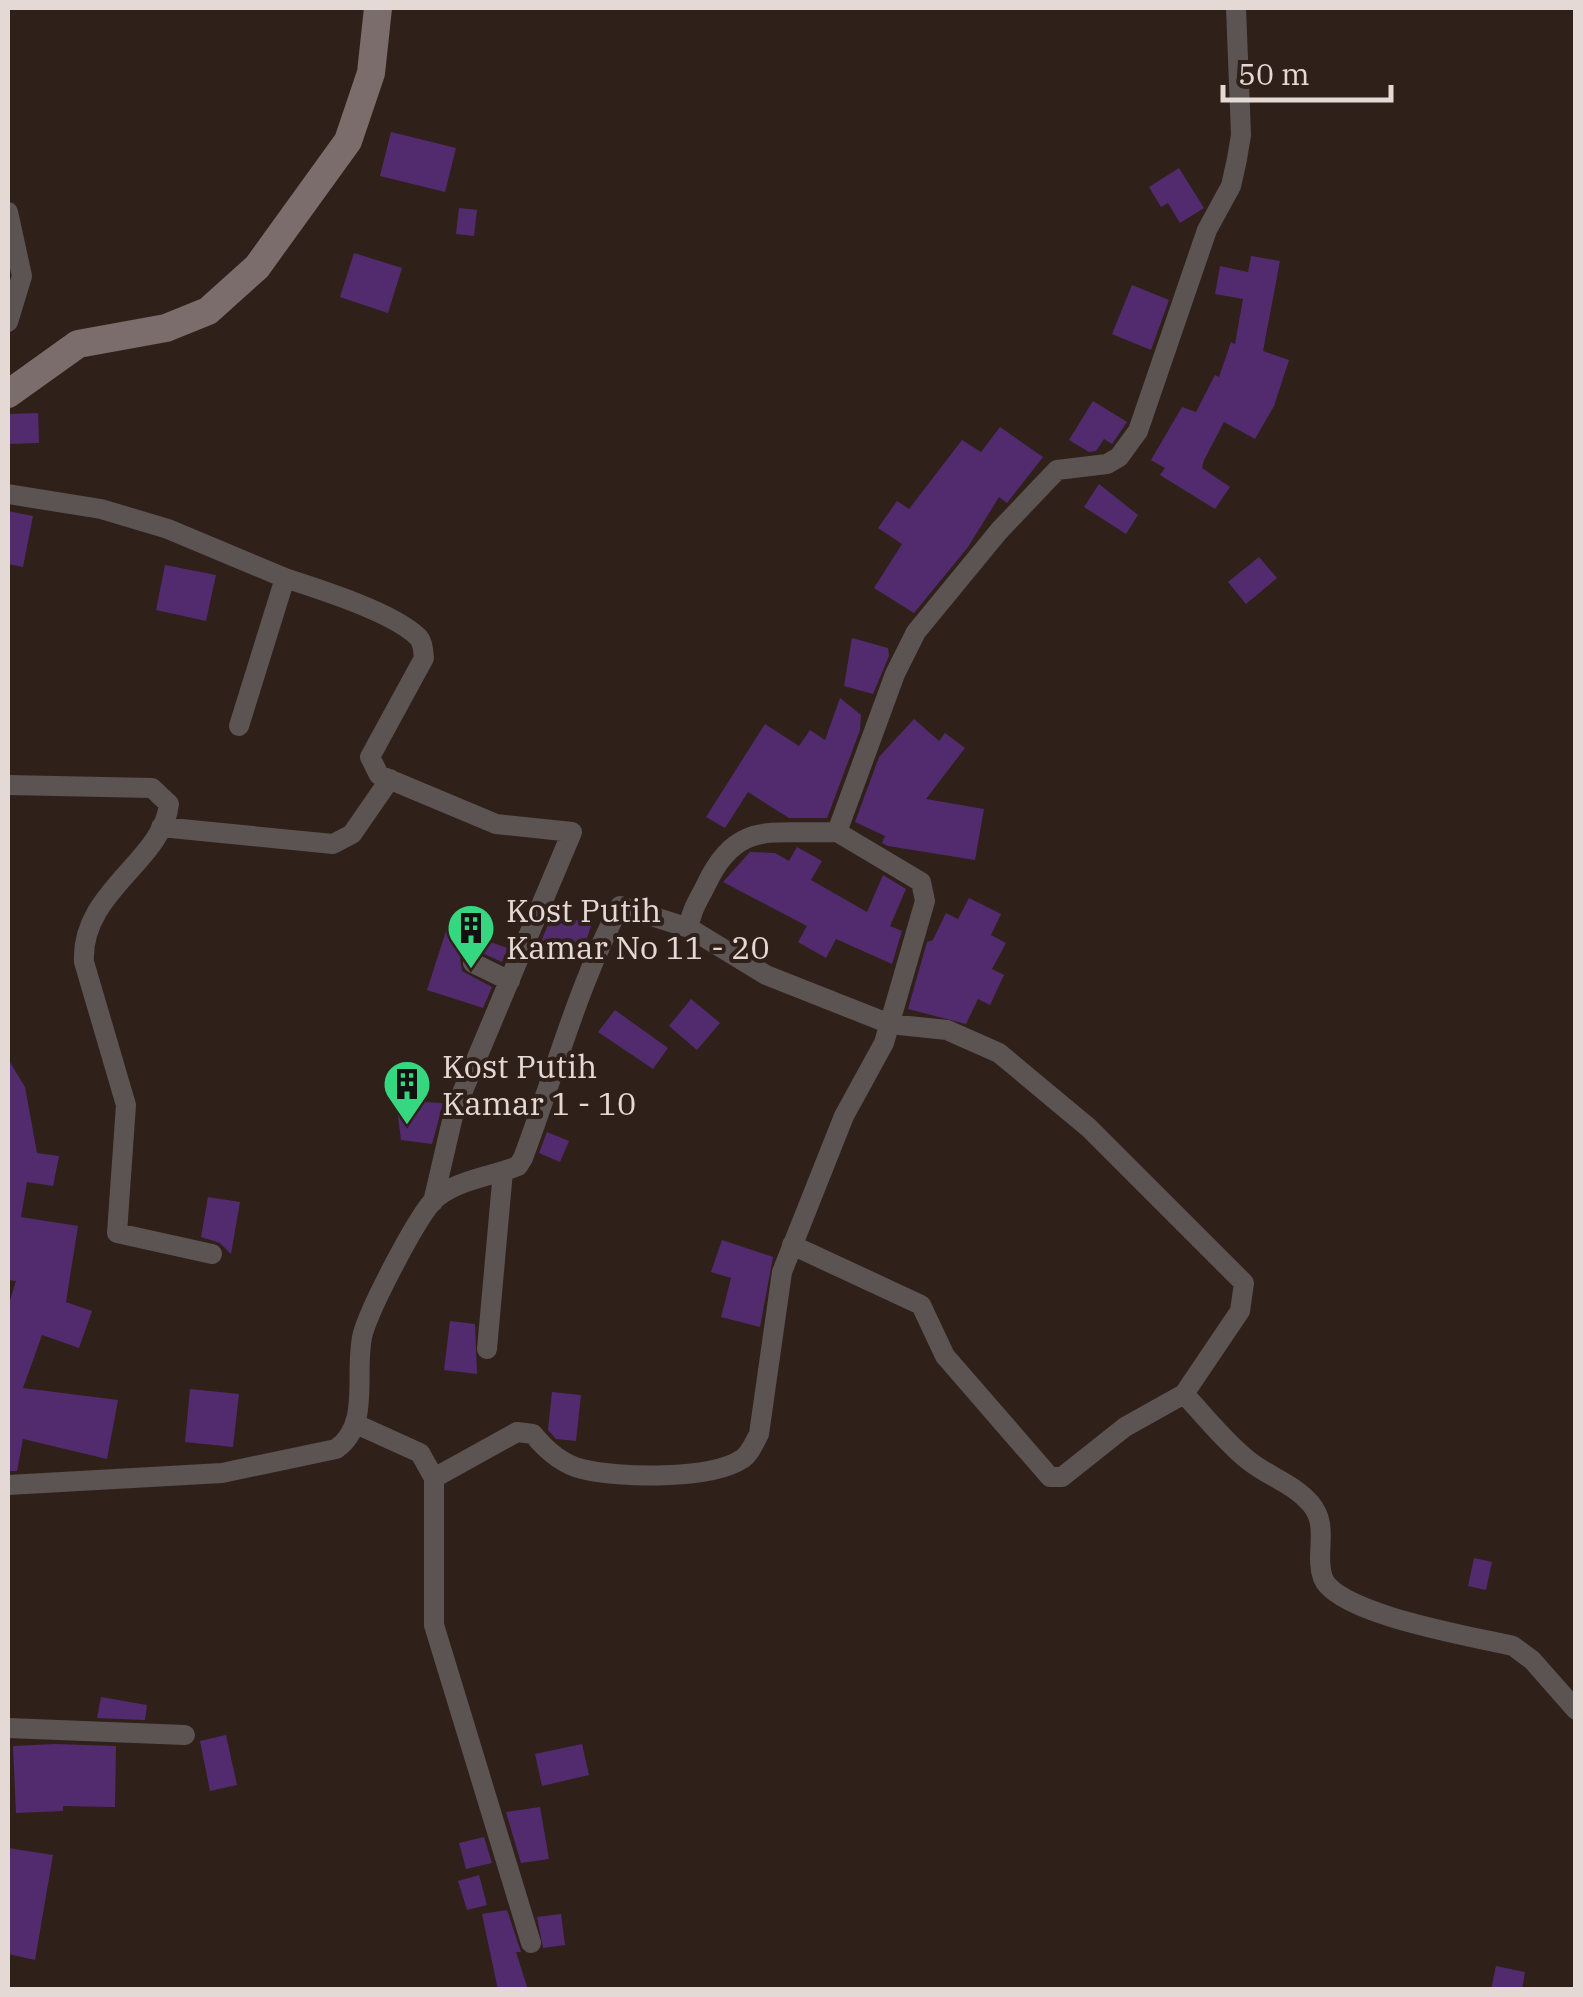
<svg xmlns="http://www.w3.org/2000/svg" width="1583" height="1997" font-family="'IBM Plex Serif',serif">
	<rect width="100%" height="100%" fill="#30201a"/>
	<path fill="#522b6f" d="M391,132l65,16 -11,44 -65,-16z
		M1179,168l25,40 -24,15 -12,-20 -7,4 -12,-20z
		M459,208l18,2 -3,26 -18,-2z
		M354,253l48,15 -14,45 -48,-16z
		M1251,256l29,5 -17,90 26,9 -15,46 -19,33 -31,-17 -20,38 -2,8 28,19 -15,22 -55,-34 5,-7 -14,-8 31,-53 14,5 19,-37 4,2 12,-35 4,2 8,-45 -28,-5 5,-28 28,6z
		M1132,285l37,15 -18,50 -39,-16z
		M1093,401l34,21 -15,22 -8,-5 -8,12 -7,1 -20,-12z
		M38,413l1,30 -30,1 -1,-30z
		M1000,427l43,30 -36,46 -8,-6 -31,50 -54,66 -40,-25 28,-44 -24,-16 19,-27 12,8 53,-69 19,12z
		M1099,484l39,31 -12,19 -42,-27z
		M8,511l25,5 -10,51 -15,-3z
		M1259,557l18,21 -31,26 -18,-22z
		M165,565l51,10 -10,46 -50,-11z
		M852,638l36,10 1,8 -16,38 -29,-8z
		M840,698l21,17 -1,15 -33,88h-38l-41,-26 -23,36 -19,-11 59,-93 34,22 11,-16 15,10z
		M914,719l25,22 6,-8 20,15 -39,51 58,10 -9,51 -87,-14 -6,-3 3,-7 -30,-14 24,-65z
		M797,847l25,14 -11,19 56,32 16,-37 23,14 -16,37 12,5 -10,33 -56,-25 -10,19 -28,-16 9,-16 -84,-44 27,-30 25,1 14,8z
		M969,898l32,16 -10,21 15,8 -14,26 12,6 -14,30 -12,-6 -12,25 -58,-15 19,-67 6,-2 13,-27 12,6z
		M554,911l37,15 -12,36 -40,-16z
		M447,928l61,20 -6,14 -29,-13 -13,9 2,13 30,16 -9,21 -56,-18z
		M691,999l29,24 -23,27 -28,-24z
		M615,1010l53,38 -15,21 -55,-37z
		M8,1059l17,28 12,66 22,3 -6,30 -26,-4 -6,35 57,9 -12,76 26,9 -13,37 -37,-13 -19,53 95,12 -11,59 -84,-20 -6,32h-9v-164l8,-26 -8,-1z
		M396,1101l47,2 -11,41 -31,-4z
		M547,1132l22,9 -9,21 -21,-9z
		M208,1197l32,5 -9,52 -11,-11 -19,-6z
		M722,1240l51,17 -13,70 -39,-10 10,-39 -20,-6z
		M450,1321l25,3 2,50 -33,-4z
		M190,1389l49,5 -6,53 -48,-5z
		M552,1392l29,3 -5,46 -20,-2 -8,-9z
		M1474,1558l18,4 -6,28 -18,-4z
		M101,1697l46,8 -2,15 -48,-2z
		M226,1735l11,50 -27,6 -10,-50z
		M55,1744l61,2 -1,61 -52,-1v5l-47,2 -3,-67z
		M582,1744l7,31 -47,11 -7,-32z
		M540,1807l9,52 -28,4 -15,-51z
		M484,1837l8,26 -26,6 -7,-26z
		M8,1848l45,7 -18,105 -27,-6z
		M479,1875l8,30 -20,5 -9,-29z
		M507,1910l14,42h-5l12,38h-30l-16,-76z
		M561,1914l4,31 -22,3 -6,-31z
		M1496,1966l29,6 -3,18h-31z"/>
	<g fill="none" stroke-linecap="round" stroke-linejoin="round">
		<path stroke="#5c5353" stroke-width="20" d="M8,212l14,64 -14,46
			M8,494l93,15 67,20 117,49 -46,148
			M285,578c34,11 107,34 132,58 6,5 6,14 7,22l-54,99 9,18 117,49 76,8 -118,280 -21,90
			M8,785l144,3 17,16c-6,57 -89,88 -85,158l42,143 -9,128 95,21
			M161,827l172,17 19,-10 38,-55
			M689,928l77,47 124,49 57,6 52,23 90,75 155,155 -4,28 -56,83c21,22 41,48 64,66 21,17 45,23 63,44 19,23 3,50 12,74 13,36 152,59 190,68l19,14 44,50
			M473,963l37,18
			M792,1245l129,60 24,51 105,121h12l63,-50 59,-33
			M487,1349l16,-178
			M356,1424l64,29 14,25v147l97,318
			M434,1478l83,-46 16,2c13,16 28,30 49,35 36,9 129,11 160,-10 8,-5 12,-16 17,-25l23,-162 62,-156 40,-73 41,-142 -4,-19 -84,-50 58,-158 21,-42 83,-101 58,-61 50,-6 12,-7 19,-26 69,-201 24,-44 6,-27 4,-24 -5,-127
			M8,1485l214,-12 114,-24c36,-25 17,-77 27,-116 8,-27 51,-110 69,-131 21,-22 59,-25 86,-36l5,-8c31,-82 56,-176 97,-252l69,22c1,-16 10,-29 17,-43 31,-67 67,-50 131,-53
			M8,1728l177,7"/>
		<path stroke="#7c6d6d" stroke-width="28" d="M8,394l70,-50 88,-16 42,-17 49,-44 91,-126 23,-68 7,-65"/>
	</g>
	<defs>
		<g id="building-pin" transform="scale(2.5)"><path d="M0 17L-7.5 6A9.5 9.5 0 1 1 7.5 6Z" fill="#35d881" stroke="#30201a"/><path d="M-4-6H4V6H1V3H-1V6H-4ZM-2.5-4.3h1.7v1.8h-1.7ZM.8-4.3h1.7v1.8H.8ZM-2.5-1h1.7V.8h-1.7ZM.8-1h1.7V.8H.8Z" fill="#111"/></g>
	</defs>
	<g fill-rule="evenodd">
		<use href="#building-pin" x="471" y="928"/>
		<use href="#building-pin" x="407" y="1084"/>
	</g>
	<g text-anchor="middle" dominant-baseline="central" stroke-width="8" stroke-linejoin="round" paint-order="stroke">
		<g font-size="32" fill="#e4d9d5" stroke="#30201a" text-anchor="start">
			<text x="506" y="910">Kost Putih<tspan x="506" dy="37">Kamar No 11 - 20</tspan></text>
			<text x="442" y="1066">Kost Putih<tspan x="442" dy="37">Kamar 1 - 10</tspan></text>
		</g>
	</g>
	<rect width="1583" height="1997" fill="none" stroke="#e4d9d5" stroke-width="20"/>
	<path d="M1223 85v15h168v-15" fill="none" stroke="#e4d9d5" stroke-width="5"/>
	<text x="1238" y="85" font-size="30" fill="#e4d9d5" stroke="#30201a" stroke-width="8" paint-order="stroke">50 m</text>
</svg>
